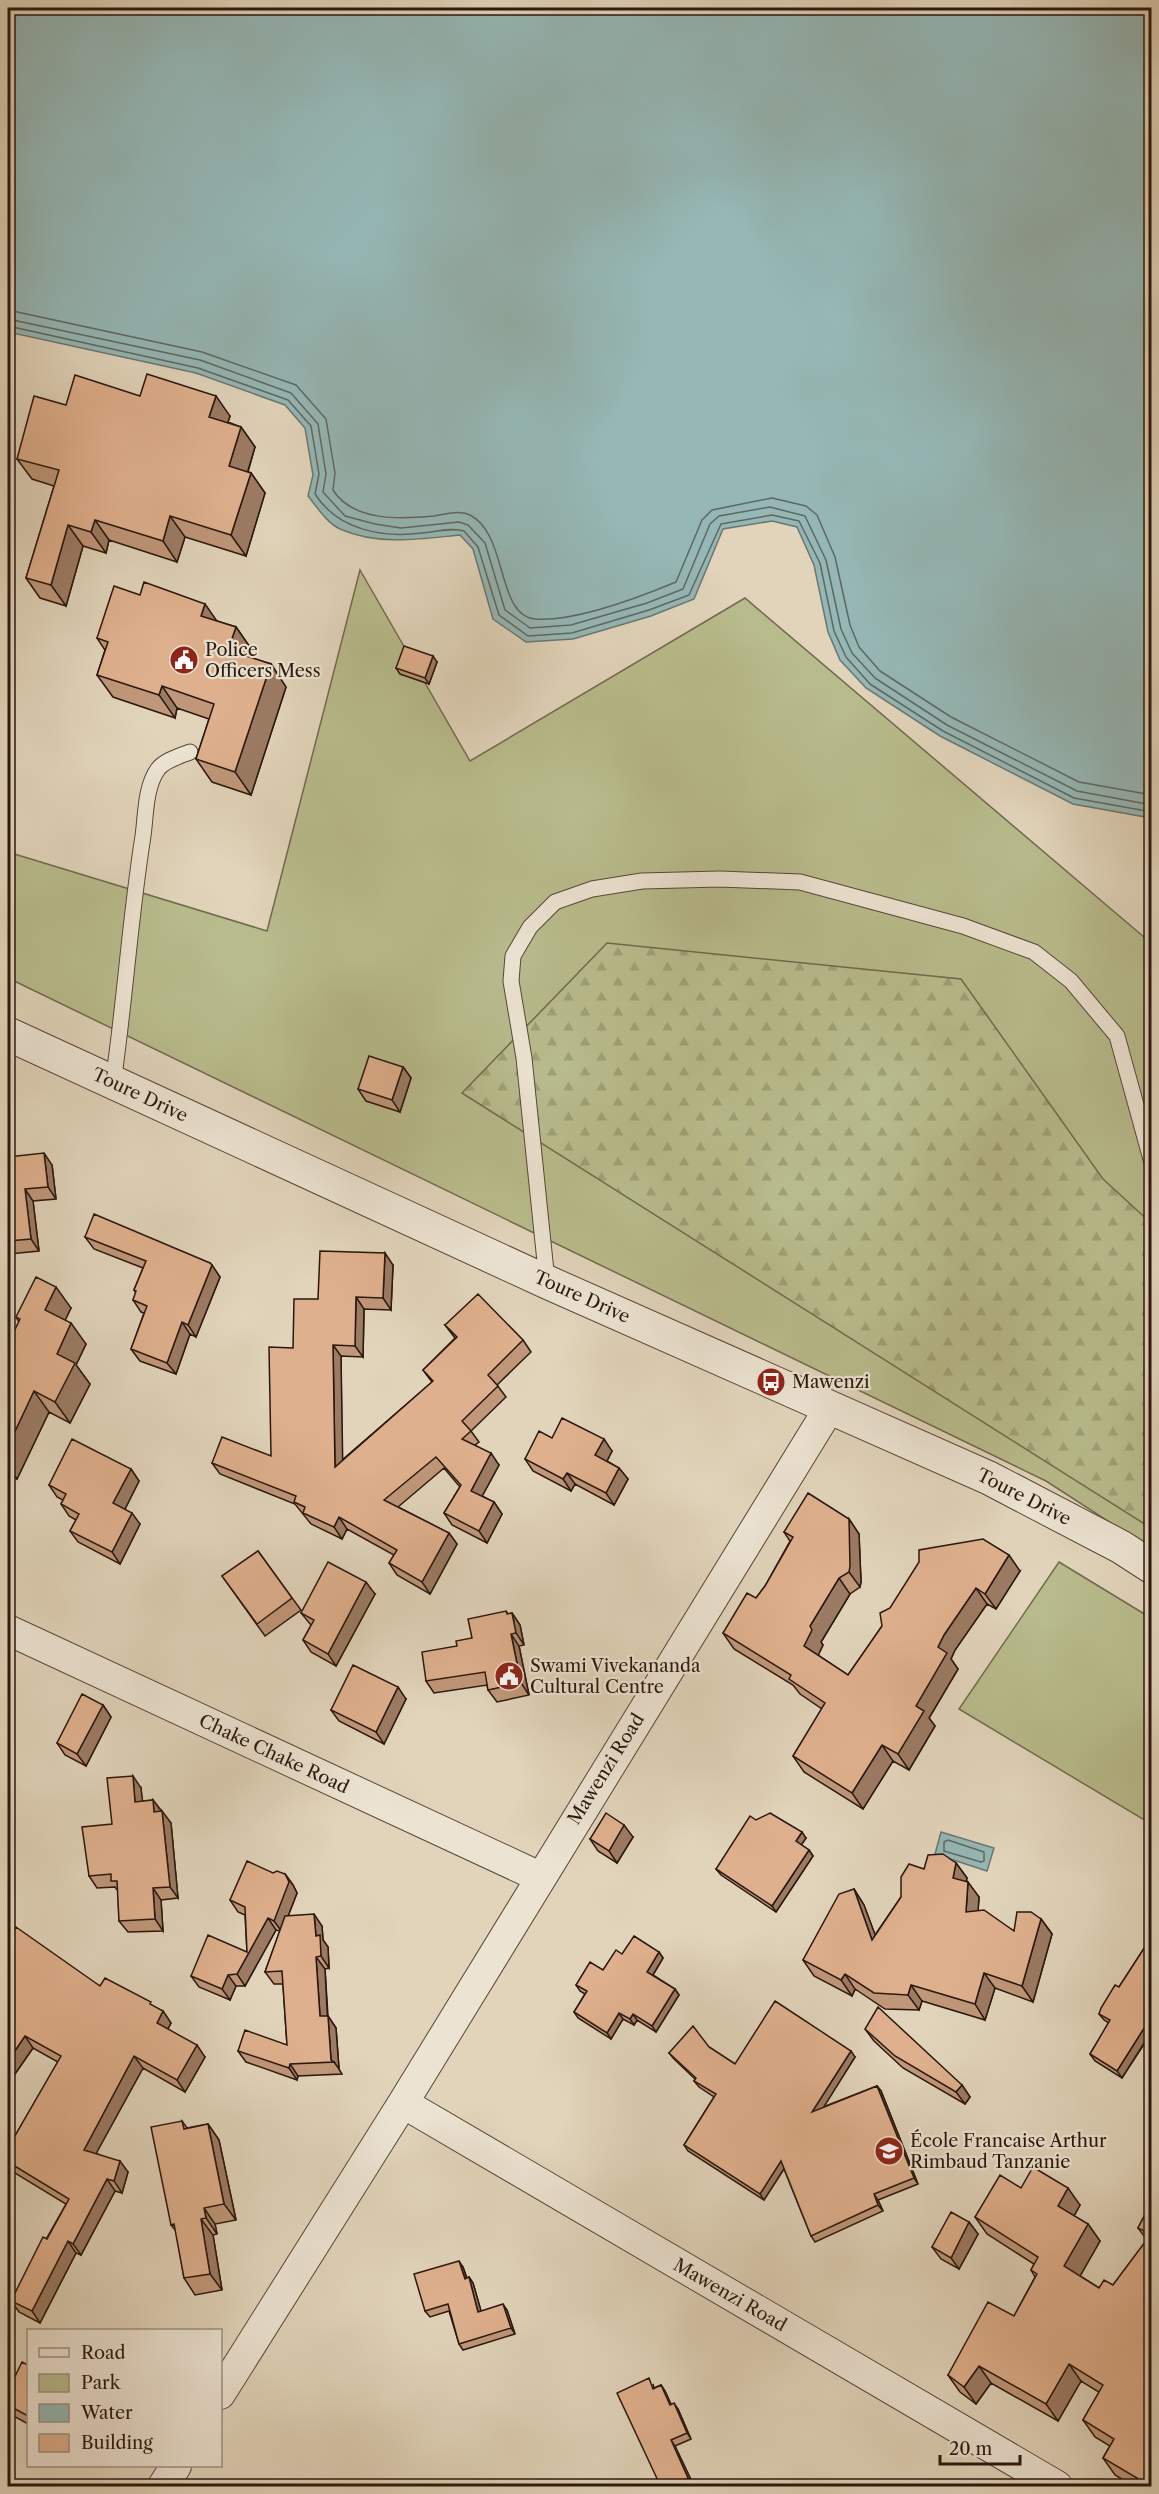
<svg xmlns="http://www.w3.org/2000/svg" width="1159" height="2494" font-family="'Libre Caslon Text',serif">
	<defs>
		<pattern id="forest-firs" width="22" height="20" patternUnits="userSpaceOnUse" patternTransform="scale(1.5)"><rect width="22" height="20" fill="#b8bb8c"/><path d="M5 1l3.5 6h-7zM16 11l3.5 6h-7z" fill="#9ea078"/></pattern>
	</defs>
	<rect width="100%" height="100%" fill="#e1d4ba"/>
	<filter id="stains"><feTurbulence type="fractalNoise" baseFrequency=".00333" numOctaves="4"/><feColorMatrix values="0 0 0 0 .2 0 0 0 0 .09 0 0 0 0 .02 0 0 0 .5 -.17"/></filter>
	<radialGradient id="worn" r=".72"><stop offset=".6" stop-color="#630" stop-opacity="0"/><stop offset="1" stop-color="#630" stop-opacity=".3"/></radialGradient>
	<path fill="#b8bb8c" stroke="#71694d" stroke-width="1.5" d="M360,570l110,191 275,-163 406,345v606l-105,-68 -1038,-503v-126l259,79z
		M1059,1562l92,56v206l-192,-115z"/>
	<path fill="url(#forest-firs)" stroke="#71694d" stroke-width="1.5" d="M607,943l354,36 142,200 48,44v305l-689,-435z"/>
	<path fill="#95b7b5" stroke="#6a7772" stroke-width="1.5" d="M8,8h1143v810l-78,-14 -133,-68 -74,-48 -26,-28 -12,-28 -14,-67 -17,-38 -25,-6 -49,8 -29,70 -43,17 -78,23 -47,3 -33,-23 -20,-70 -13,-14c-40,4 -81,11 -120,-6 -13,-6 -23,-22 -32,-33l5,-21 -8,-47 -20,-23 -89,-32 -188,-41z
		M941,1832l53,16 -7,23 -52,-17z"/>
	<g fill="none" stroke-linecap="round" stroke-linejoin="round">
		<path stroke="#606762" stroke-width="1.5" d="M8,310l194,42 94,33 30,34 9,54 -2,17c20,32 68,29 101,26 11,-2 25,-6 36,-1 38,19 26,100 65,104 39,3 105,-22 141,-37l26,-62 10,-10 60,-12 34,8 11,9 18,42 15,68 9,22 21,24 71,46 128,65 73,13
			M8,319l192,41 91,33 27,31 8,50 -3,18 22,24 30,8 26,4 58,-6 9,3 17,18 20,67 25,18 41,-3 76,-22 36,-14 27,-65 9,-8 51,-9 35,9 21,44 15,69 11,24 23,25 72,47 130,66 75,14
			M8,326l190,42 90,32 23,26 8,48 -4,20c23,36 67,44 107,39 13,-1 30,-6 42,-2l14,16 21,68 29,21 44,-3 77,-23 40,-15 32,-71 51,-9 27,6 21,42 14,68 12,26 24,27 73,47 131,67 78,14
			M948,1840l36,12v9l-3,1 -37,-11v-9z"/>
		<g stroke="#584639" stroke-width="17">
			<path id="service" d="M113,1083c12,-83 17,-165 30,-247 3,-21 2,-49 15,-67 7,-9 22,-13 32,-17
				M547,1281l-23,-223 -13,-77 2,-25 17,-29 25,-25 37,-13 50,-8 78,-2 80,3 163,44 71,26 37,29 46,55 35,127"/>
		</g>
		<g stroke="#584639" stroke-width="32">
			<path id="minor" d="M8,1630l532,247
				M403,2103l654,383
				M220,2394l183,-291 427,-696
				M163,2486l13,-20"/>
		</g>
		<g stroke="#584639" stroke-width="35">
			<path id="tertiary" d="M8,1034l539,248 442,196 132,69 31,20"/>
		</g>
		<use href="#service" stroke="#ece3d2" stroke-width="15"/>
		<use href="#minor" stroke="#ece3d2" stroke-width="30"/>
		<use href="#tertiary" stroke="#ece3d2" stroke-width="33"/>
	</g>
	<path fill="#c09779" stroke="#2a170e" stroke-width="1.5" d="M140,396l90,20 -2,6 13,5 14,20 -7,25 3,1 14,20 -19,63 -61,-19 -8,25 -68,-22 -3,13 -23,-7 -17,60 -26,-8 -14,-20 28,-92 -22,-7 -15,-20 49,-54z
		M217,621l19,6 16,23 -3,7 22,7 15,23 -35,108 -39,-13 -16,-23 13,-40 -32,-11 -2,10 -62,-21 -16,-22 8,-25 -8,-12z
		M437,662l-8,22 -29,-10 -4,-6z
		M403,1067l8,11 -11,34 -34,-11 -8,-12z
		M8,1157l44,8 4,34 -23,2 6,50 -30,3 -1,-3z
		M85,1237l125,26 10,14 -24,60 -6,-3 -14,40 -36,-13 -9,-12 13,-36 -3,-1 -8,-12 3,-7 -2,-3 9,-22 -49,-19z
		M393,1265l-2,45 -27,-1 -1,48 -22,-1 1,104 90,-78 -9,-12 32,-32 -10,-13 78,15 8,12 -34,33 9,12 -35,34 8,11 -4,3 24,20 -17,31 12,6 8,12 -15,29 -35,-18 -8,-12 16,-26 -16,-19 -46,39 51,26 8,11 -27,50 -33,-19 -8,-12 5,-8 -47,-26 -5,10 -31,-15 -16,-20 -75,-30 -8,-11 59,-7 22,-108 25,-49z
		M71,1308l-6,12 21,24 -10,21 14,19 -20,39 -21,-11 -32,67 -9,-4v-131l11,-22 -3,-5z
		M552,1438l60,13 -5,10 12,7 9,11 -14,26 -39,-21 -4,7 -38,-20 -8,-12z
		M131,1469l8,12 -14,28 15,15 -20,40 -42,-22 -8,-11 6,-11 -7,-4 -8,-12 2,-4 -6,-3 -8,-12z
		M849,1519l10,15 2,48 -1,5 -10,7 -29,48 2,3 -5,10 30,20 34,-49 138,-55 -24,38 -9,-5 -32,46 -4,9 7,10 -29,49 6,8 -26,44 -16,-9 -30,48 -59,-37 -11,-16 29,-47 -22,-15 -7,-9 -59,-36 -11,-16 33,-35 9,-12 25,-45 -6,-9z
		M258,1551l43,59 -36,26 -43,-60z
		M375,1594l-39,72 -25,-14 -8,-12 8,-15 -10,-12z
		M512,1613l8,12 4,20 -5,1 10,49 -32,7 -9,-12 -1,-5 -53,8 -8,-12 31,-35 15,-8 36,-24z
		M406,1699l-22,45 -45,-23 -8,-11z
		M103,1705l8,12 -25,49 -21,-11 -8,-12z
		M141,1788l1,13 11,-1 18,23 7,75 -17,2 2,31 -35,1 -9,-11 -1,-30 -3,-4 -18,1 -8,-12 23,-52z
		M756,1820l50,18 -5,7 8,5 4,6 -37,56 -55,-37 -5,-6z
		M633,1837l-16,26 -19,-12 -8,-12z
		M956,1863l11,15 -1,3 13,16 -1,14 36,20 27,-12 11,15 -19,68 -38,-14 -10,32 -63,-19 -3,9 -34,-1 -30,-20 -3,7 -38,-20 -11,-16 51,-71 10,16 11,30 26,-38 23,-28z
		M273,1873l12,1 8,11 4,8 -9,23 34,10 1,14 5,7 1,21 -4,1 3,47 8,12 3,41 3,5 -44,2 -1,4 -51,-18 -8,-11 49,-6 -4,-61h-9l-9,-12 15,-41 -4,-1 -31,56h-9l-6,14 -31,-13 -8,-11 56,-24 -2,-37 -7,-3 -8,-12z
		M1152,1936v96l-30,46 -27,-17 -5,-7 19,-31 -5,-3 -5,-6 20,-27z
		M8,1940l92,46 54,21 9,4 8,12 -3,6 37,28 -20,35 -42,-24 -47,85 32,19 -6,21 -7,-2 -34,64 -5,-2 -36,70 -21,-11 -8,-11 55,-97 -56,-34 -2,-4v-18l50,-86 -25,-14 -25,36z
		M659,1952l4,6 -10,17 22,14 4,6 -23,37 -19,-12 -3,5 -11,-6 -12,20 -33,-21 -4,-6 11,-18 -5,-3 -4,-6 27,-15 19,-16z
		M865,2029l97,56 8,12 -5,7 -62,-36 -29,-27z
		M709,2047l26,17 120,-7 -32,50 54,-21 4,5 37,93 -40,16 5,11 -68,31 -4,-6 -27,-67 -20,31 -76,-49 -4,-6 30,-48 -15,-10 -5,-6 1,-2 -21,-20 -5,-6z
		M182,2121l5,7 21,-4 11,16 17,80 -21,4 2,10 -4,1 9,55 -27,5 -11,-17 -8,-47 -5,-6z
		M1021,2188l59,17 -6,11 14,8 12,17 -20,35 19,12 14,-3 34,-45 -9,-12 14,-27v286h-17l-20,-12 -12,-17 7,-12 -15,-9 -12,-17 16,-28 -18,-11 -23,40 -67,-38 -15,21 -16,-12 -12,-17 66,-59 21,-39 -4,-7 3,-6 -47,-30 -12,-17z
		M969,2222l9,12 -19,35 -18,-10 -9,-12z
		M463,2267l4,11 2,-1 4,6 8,28 26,-1 8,24 -52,16 -4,-6 -10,-33 -19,6 -5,-6z
		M28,2365v59l-18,-10 -2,-4v-19z
		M653,2384l1,4 7,-3 4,6 6,13 7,5 13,30 -16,7 18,38 -6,3h-26z"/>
	<path fill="#9c7b63" stroke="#2a170e" stroke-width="1.5" d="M216,396l14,20 -7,21 -14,-20z
		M241,427l14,20 -12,40 -14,-21z
		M251,473l14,20 -19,63 -15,-21z
		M170,516l15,21 -8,25 -14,-21z
		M95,520l14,20 -3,13 -15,-21z
		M68,525l15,21 -17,60 -15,-21z
		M205,604l16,23 -20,-11z
		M236,627l16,23 -8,23 -16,-23z
		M433,656l4,6 -8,22 -4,-6z
		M271,664l15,23 -35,108 -16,-23z
		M162,686l15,22 -2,10 -16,-23z
		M8,754l5,8 -5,22z
		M403,1067l8,11 -11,34 -8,-12z
		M44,1153l8,12 4,34 -8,-12z
		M25,1189l8,12 6,50 -8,-12z
		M385,1253l8,12 -2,45 -8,-12z
		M212,1265l8,12 -24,60 -8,-12z
		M56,1287l15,21 -11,23 -15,-21z
		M356,1297l8,12 -1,48 -8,-11z
		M182,1322l8,12 -14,40 -9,-11z
		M71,1323l15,21 -10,21 14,19 -20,39 -15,-21 2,-48z
		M333,1345l8,11 2,122 -8,-11z
		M34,1391l15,21 -32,67 -9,-13v-20z
		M604,1439l8,12 -8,16 -9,-12z
		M491,1453l8,12 -20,37 -8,-11z
		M619,1468l9,11 -14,26 -8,-12z
		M131,1469l8,12 -17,34 -9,-12z
		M567,1473l8,11 -4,7 -8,-12z
		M494,1502l8,12 -15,29 -8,-12z
		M132,1513l8,11 -20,40 -8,-12z
		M339,1517l8,12 -5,10 -8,-12z
		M849,1519l10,15 2,48 -1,5 -11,-15z
		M449,1533l8,11 -27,50 -8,-12z
		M1009,1555l11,16 -24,38 -11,-15z
		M839,1578l11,16 -29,48 2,3 -8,17 -11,-16 6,-20z
		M366,1582l9,12 -39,72 -8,-12z
		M976,1588l11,16 -32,46 -4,9 7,10 -29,49 6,8 -26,44 -11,-16 40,-107 6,-12z
		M506,1611l8,11 -2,-9 8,12 4,20 -8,-12z
		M511,1634l8,12 10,49 -8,-12z
		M398,1687l8,12 -22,45 -8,-12z
		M103,1705l8,12 -25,49 -9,-12z
		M882,1745l11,16 -30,48 -11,-16z
		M133,1776l8,12 3,26 -9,-12z
		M153,1800l9,12h-8z
		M162,1811l9,12 7,75 -8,-11z
		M624,1825l9,12 -16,26 -8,-12z
		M802,1832l4,6 -6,9 -4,-6z
		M809,1850l4,6 -37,56 -4,-6z
		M956,1863l11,15 -3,15 -11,-15z
		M285,1874l8,11 4,8 -15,39 -8,-11z
		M968,1882l11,15 -2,30 -11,-15z
		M153,1888l8,12 2,31 -8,-12z
		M854,1889l10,16 19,51 -11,-16z
		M314,1914l8,12 1,14 5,7 1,21 -8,-12 -5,-20z
		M268,1918l8,12 -31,56 -8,-12z
		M1041,1919l11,15 -19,68 -11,-16z
		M659,1952l4,6 -12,20 -4,-6z
		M316,1957l9,12 3,59 -8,-12z
		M984,1973l11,15 -10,32 -10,-16z
		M845,1974l10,15 -3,7 -11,-16z
		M228,1975l8,11 -6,14 -8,-11z
		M911,1985l11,16 -3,9 -11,-15z
		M675,1989l4,6 -23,37 -4,-6z
		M163,2011l8,12 -6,11 -8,-11z
		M619,2013l4,6 -12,20 -4,-6z
		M633,2014l4,6 -3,5 -4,-6z
		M328,2016l8,12 3,41 -5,-7 -3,-2z
		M1146,2025l5,7 -29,46 -5,-7z
		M25,2036l8,12 -25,36v-23z
		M197,2045l8,12 -20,35 -8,-12z
		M851,2051l4,6 -38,61 -5,-6z
		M134,2056l9,12 -51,93 -8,-11z
		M290,2064l8,12 -1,4 -8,-12z
		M962,2085l8,12 -5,7 -9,-12z
		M877,2086l4,5 37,93 -4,-6z
		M208,2124l11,16 17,80 -12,-16z
		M120,2161l8,11 -6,21 -8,-12z
		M781,2161l4,6 -21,33 -4,-6z
		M107,2179l8,12 -34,64 -8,-11z
		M1068,2188l12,17 -10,18 -12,-17z
		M874,2194l4,6 5,11 -5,-6z
		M204,2208l11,16 2,10 -11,-16z
		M201,2219l12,16 9,55 -12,-16z
		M969,2222l9,12 -19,35 -8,-11z
		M1088,2224l12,17 -24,42 -12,-17z
		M68,2241l8,12 -36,70 -8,-12z
		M459,2261l4,6 6,18 -4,-6z
		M469,2277l4,6 10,35 -5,-6z
		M503,2304l4,6 8,24 -4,-6z
		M1069,2364l12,17 -23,40 -12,-17z
		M979,2366l12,17 -15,21 -12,-17z
		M661,2385l4,6 9,20 -4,-6z
		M674,2403l4,6 13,30 -4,-6z
		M671,2440l4,6 18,38 -5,-6z"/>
	<path fill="#dfb08d" stroke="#2a170e" stroke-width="1.5" d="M147,374l69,22 -7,21 32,10 -12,39 22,7 -20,62 -61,-19 -7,25 -68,-21 -4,12 -23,-7 -17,60 -25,-7 33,-108 -42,-11 17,-63 32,9 9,-30 65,21z
		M144,582l61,22 -4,12 35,11 -8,23 43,14 -36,108 -39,-13 18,-55 -52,-18 -3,9 -62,-20 11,-33 -11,-4 17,-52 26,9z
		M404,646l29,10 -8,22 -29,-10z
		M369,1056l34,11 -11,33 -34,-11z
		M44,1153l4,34 -23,2 6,50 -23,2v-84z
		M94,1214l116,49 2,2 -24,60 -6,-3 -15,41 -36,-14 16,-43 -14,-6 3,-9 -2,-1 12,-29 -61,-24z
		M320,1251l65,2 -2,45 -27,-1 -1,49 -22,-1 2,122 98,-86 -10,-11 34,-33 -12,-12 33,-31 45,46 -35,35 10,11 -36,35 9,10 -9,8 29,14 -20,38 23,11 -15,29 -35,-18 17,-28 -25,-28 -52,43 65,33 -27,49 -33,-19 8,-13 -58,-33 -5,10 -31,-14 2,-6 -11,-5 2,-6 -84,-33 10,-26 49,19 -2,-109 24,1 1,-49h24z
		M36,1277l20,10 -11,23 26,13 -14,31 18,9 -20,39 -21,-11 -26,55v-102l12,-25 -4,-2z
		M562,1418l42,21 -9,16 24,13 -13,25 -39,-20 -4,6 -38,-20 14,-28 13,7z
		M72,1439l59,30 -18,34 19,10 -20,39 -42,-21 9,-17 -18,-10 5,-10 -17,-9z
		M808,1493l41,26 1,47 -1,6 -10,6 -29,48 2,4 -8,16 44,29 34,-49 -2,-13 10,-5 29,-46v-12l64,-11 26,16 -24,39 -9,-6 -32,47 -6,12 9,6 -31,53 8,5 -26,43 -16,-9 -30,48 -59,-37 32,-53 -36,-24 2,-4 -68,-42 24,-40 9,5 9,-12 28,-49 -9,-5z
		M258,1551l34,47 -35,26 -35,-48z
		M328,1562l38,20 -38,72 -25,-14 11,-20 -13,-7z
		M506,1611l1,3 5,-1 4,20 -5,1 10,49 -33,7 -3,-18 -59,9 -4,-29 35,-6 -1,-5 16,-3 -4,-19z
		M353,1665l45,22 -22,45 -45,-22z
		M82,1694l21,11 -26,49 -20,-11z
		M133,1776l2,26 18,-2 1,12 8,-1 8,76 -17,1 2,31 -36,2 -2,-40h-6v-7l-22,2 -7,-49 30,-3 -5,-46z
		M606,1813l18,12 -15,26 -19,-12z
		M770,1813l32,19 -6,9 13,9 -37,56 -56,-37 34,-53 6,4z
		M943,1854l13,9 -3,15 15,4 -2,30 18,-2 30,21 3,-19h14l10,7 -19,67 -38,-13 -9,31 -64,-19 -3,10 -34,-2 -29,-19 -4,6 -38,-20 36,-66 15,-5 18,51 29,-43v-20l8,-13 15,5 4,-14z
		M247,1861l26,12 4,-2 8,3 4,8 -15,39 -6,-3 -31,56 -9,1 -6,14 -31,-13 17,-41 39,17 -2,-45 -15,-7z
		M314,1914l2,22 4,-1 1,21 -5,1 4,59h8l3,44 3,2 -44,2 -1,4 -51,-17 7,-21 42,15 -5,-74 -17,1 20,-56z
		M16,1927l84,59 5,-8 46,24 -1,2 13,7 -6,12 40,22 -20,35 -43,-24 -50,94 36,11 -6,20 -7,-2 -34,65 -5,-3 -36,70 -21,-10 32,-64 4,2 22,-40 -61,-37v-14l53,-92 -36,-20 -17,25v-121z
		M634,1936l25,16 -12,20 28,17 -23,37 -19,-12 -3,5 -11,-6 -12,20 -33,-21 13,-21 -11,-6 14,-23 13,8 13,-20 6,4z
		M1152,1936v93l-6,-4 -29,46 -27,-17 20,-34 -11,-6 2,-6 14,-23 4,2z
		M775,2001l76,50 -39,61 65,-26 37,92 -40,16 4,11 -67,31 -30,-75 -21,33 -76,-49 32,-51 -22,-13 2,-3 -27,-25 24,-27 16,21 26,17z
		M878,2007l84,78 -6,7 -61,-36 -30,-27z
		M182,2121l2,8 24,-5 16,80 -20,4 2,10 -5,1 9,55 -26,4 -10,-54 -3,1 -20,-98z
		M1033,2167l35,21 -10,18 30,18 -24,42 35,22 5,-8 9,5 38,-51 -13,-6 14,-27v286l-49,-29 11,-19 -31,-19 20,-35 -34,-21 -23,40 -67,-38 -15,21 -16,-12 40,-73 26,14 23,-42 -6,-4 7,-13 -63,-40 25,-42 21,13z
		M951,2212l18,10 -18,36 -19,-11z
		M459,2261l6,18 4,-2 9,35 25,-8 8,24 -52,16 -11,-40 -23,7 -11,-37z
		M22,2362l6,3v51l-20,-11v-14z
		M649,2378l4,11 8,-4 9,20 4,-2 13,30 -16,7 17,38 -18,9h-9l-44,-94z"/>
	<defs>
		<g id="civic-disc" transform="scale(1.5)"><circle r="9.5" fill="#8f2418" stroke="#ece3d2"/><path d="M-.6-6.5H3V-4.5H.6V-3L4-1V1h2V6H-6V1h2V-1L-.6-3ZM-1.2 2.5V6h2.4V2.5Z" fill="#fff"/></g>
		<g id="bus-disc" transform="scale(1.5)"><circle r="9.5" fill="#8f2418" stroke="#ece3d2"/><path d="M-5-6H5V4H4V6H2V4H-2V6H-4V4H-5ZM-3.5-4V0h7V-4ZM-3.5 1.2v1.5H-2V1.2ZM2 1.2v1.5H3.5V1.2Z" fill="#fff"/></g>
		<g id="school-disc" transform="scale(1.5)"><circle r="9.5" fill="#8f2418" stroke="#ece3d2"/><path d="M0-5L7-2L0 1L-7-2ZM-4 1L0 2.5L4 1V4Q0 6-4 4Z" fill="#fff"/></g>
	</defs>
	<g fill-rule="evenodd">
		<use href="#civic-disc" x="184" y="660"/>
		<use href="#bus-disc" x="771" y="1382"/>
		<use href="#civic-disc" x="509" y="1676"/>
		<use href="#school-disc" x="889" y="2151"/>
	</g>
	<g text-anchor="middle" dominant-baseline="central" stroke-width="4.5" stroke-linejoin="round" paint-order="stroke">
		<g font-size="18" fill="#2a170e" stroke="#ece3d2" text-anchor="start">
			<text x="205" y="650">Police<tspan x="205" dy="21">Officers Mess</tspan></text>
			<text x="792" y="1382">Mawenzi</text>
			<text x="530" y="1666">Swami Vivekananda<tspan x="530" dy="21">Cultural Centre</tspan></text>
			<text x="910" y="2141">École Francaise Arthur<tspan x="910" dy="21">Rimbaud Tanzanie</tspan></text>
		</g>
		<g font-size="18" fill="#2a170e" stroke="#ece3d2">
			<text transform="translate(140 1095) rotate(25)">Toure Drive</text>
			<text transform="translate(582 1297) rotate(24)">Toure Drive</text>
			<text transform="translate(1024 1497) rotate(27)">Toure Drive</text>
			<text transform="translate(274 1754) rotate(25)">Chake Chake Road</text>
			<text transform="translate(606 1769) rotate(-58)">Mawenzi Road</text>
			<text transform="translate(730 2295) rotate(30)">Mawenzi Road</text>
		</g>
	</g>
	<rect width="1159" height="2494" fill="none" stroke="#e1d4ba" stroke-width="30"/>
	<rect x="9" y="9" width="1141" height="2476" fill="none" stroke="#2a170e" stroke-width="3"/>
	<rect x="15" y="15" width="1129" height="2464" fill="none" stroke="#2a170e" stroke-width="1.5"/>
	<rect x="27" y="2329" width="195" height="138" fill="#ece3d2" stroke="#9e9184" stroke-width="1.5"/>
	<rect x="39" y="2348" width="30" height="9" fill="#ece3d2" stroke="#9e9184" stroke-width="1.5"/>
	<text x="81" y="2359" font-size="18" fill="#2a170e">Road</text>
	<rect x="39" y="2374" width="30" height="18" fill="#b8bb8c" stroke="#9e9184" stroke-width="1.5"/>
	<text x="81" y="2389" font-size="18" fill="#2a170e">Park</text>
	<rect x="39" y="2404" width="30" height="18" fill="#95b7b5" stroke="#9e9184" stroke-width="1.5"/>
	<text x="81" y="2419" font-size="18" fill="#2a170e">Water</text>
	<rect x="39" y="2434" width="30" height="18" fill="#dfb08d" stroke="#9e9184" stroke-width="1.5"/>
	<text x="81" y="2449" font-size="18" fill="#2a170e">Building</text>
	<path d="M940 2455v9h80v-9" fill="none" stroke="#2a170e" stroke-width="3"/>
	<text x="949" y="2455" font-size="18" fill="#2a170e" stroke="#ece3d2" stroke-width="4.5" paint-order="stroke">20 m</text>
	<rect width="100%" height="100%" filter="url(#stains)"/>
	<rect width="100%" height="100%" fill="url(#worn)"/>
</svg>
